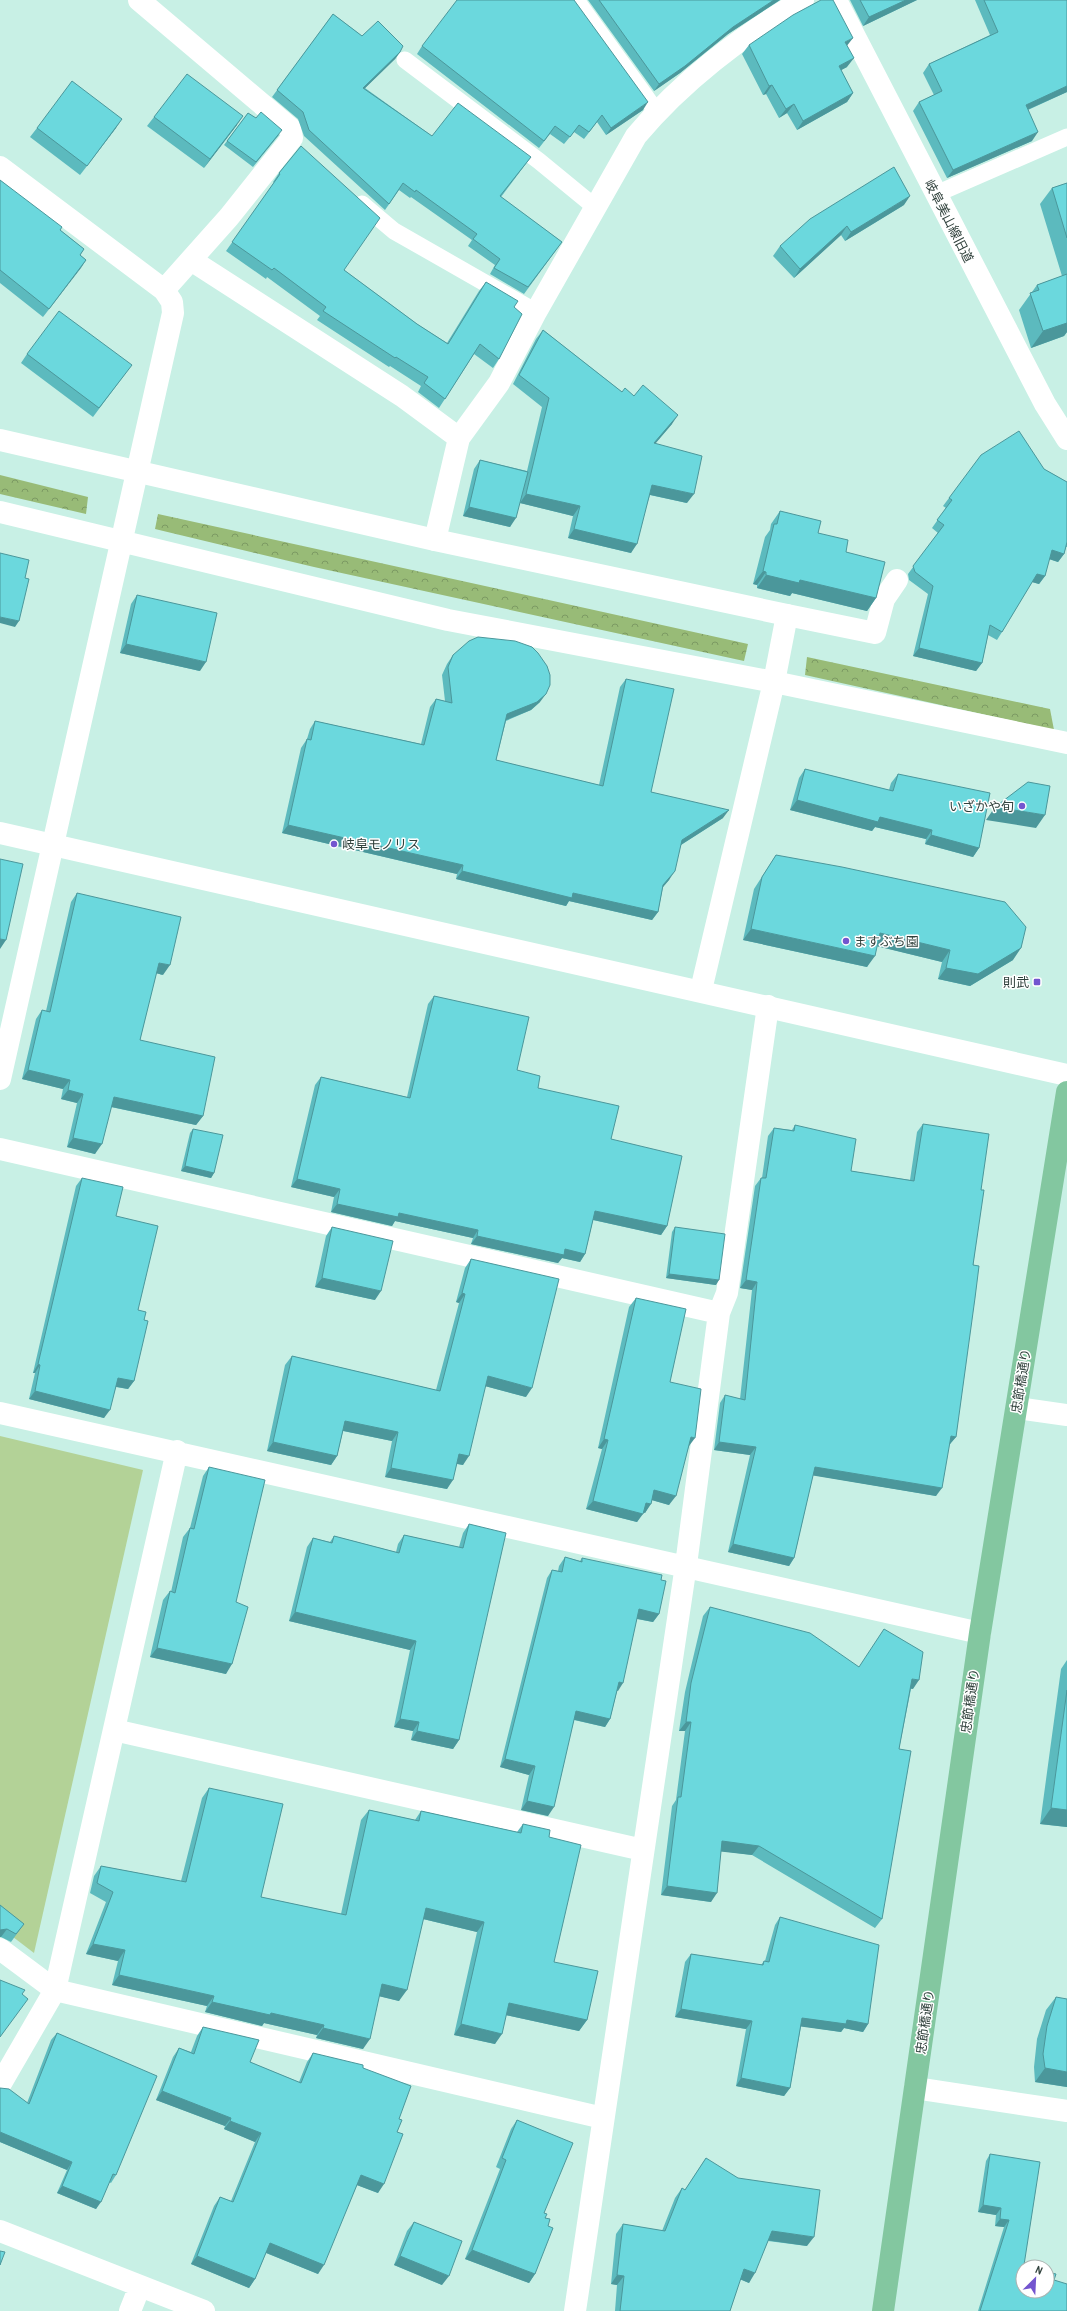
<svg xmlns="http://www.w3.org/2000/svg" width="1067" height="2311" font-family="'Archivo Narrow','Noto Sans JP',sans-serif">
	<defs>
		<pattern id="forest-crowns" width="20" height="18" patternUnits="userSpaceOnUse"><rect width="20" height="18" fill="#98bb77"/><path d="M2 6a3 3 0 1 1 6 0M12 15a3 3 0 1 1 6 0" fill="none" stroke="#7c9a63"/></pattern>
	</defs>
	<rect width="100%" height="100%" fill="#c8f0e5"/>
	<path fill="url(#forest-crowns)" d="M0,475l88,22 -2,17 -86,-20z
		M158,514l590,130 -4,17 -430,-94 -159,-38z
		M807,657l243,52 4,21 -249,-55z"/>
	<path fill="#b3d297" d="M0,1436l143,34 -109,483 -34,-26z"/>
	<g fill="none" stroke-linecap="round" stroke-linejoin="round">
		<path stroke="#fff" stroke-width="17" d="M576,0l80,111
			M405,60l134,101 56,46
			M936,194l131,-57
			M362,204l32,27 142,81"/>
		<path stroke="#fff" stroke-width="22" d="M139,0l151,128 2,10 -63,79 -65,73
			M836,0l209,404 22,35
			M0,167l164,123 8,12 1,11 -173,766
			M191,260l211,136 57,42 -24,102
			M459,438l40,-55 37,-71 100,-176c45,-54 106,-101 167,-136
			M0,512l448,108 326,62 293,61
			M701,990l73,-308 13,-67 88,18 9,-34 13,-19
			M0,1149l719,164
			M1017,1408l50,7
			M0,1413l980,220
			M114,1730l529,120
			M0,1949l55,41 548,128
			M0,2085l55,-95 122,-539
			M915,2088l152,23
			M0,2231l204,80
			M130,2311l10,-25
			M575,2311l111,-746 33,-252 8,-20 41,-287"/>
		<path stroke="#fff" stroke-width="22" d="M0,440l435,100 352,75
			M0,833l1067,242"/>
		<path stroke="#83c7a0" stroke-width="22" d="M883,2311l97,-678 87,-541"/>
	</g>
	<path fill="#5cbabe" d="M588,0h192l-52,34 -48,39 -26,18z
		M850,0h67l-54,26z
		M975,0h92v92l-39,18 4,31 -85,37 -34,-67 6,-9 15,-7 -11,-22 6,-9 61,-29z
		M333,14l29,22 38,16 -5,7 -30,29 67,48 99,21 -30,40 61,45 -38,52 -34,-20 5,-9 -27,-19 4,-6 -61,-43 -1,1 -11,-8 -14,20 -81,-74 -6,-17 -26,-22z
		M749,45l98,1v21l-6,3 12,23 -6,9 -50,28 -10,-17 -8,5 -13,-24 -3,1 -21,-41z
		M422,46l221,64 -37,25 -9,-13 -13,17 -10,-7 -10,12 -14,-10 -11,14 -122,-94z
		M248,113l31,22 -26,32 -29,-22z
		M154,117l83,8 -33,43 -57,-42z
		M37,128h79l-36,47 -50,-38z
		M301,146l43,124 73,54 30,19 32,-52 7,-9 28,25 -15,52 -6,9 -19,-14 -35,54 -21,-16 3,-6 -31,-20 -1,1 -72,-47 3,-4 -53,-39 -1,2 -40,-28 48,-68 -1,-1 6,-9z
		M0,180l60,50 24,19 -4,6 6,5 -43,57 -43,-34z
		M1067,183v149l-3,4 -33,12 -12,-38 18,-25 25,-9 -22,-72 12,-16z
		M904,205l-59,36 -4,-6 -47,43 -21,-22 7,-10z
		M543,330l79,62 50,32 -17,20 32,59 -37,-8 -19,58 -63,-15 5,-22 -53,-13 -10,24 -47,-11 11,-47 6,-9 47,11 15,-64 -29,-23 23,-45z
		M27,354l98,20 -32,43 -72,-54z
		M1044,469l23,13v65h-1l-2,7 -6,8 -9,-3 -4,17 -6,8 -7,-2 -30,50 -5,8 -9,-5 -6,28 -6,8 -63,-15 15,-62 -19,-14 -1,-6 30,-41 -6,-5 14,-20 -3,-2 6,-8z
		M780,511l38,22 28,19 30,46 -9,13 -75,-18 -2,3 -33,-8v-3l-4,-1 12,-47 5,-7 1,-6z
		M137,595l63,76 -80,-18 11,-49z
		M453,655l87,47 -9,8 -25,11 -10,39 103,25 21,-98 6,-8 25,113 72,26 -42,27 -12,35 -6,7 -5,25 -6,8 -83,-19 -3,5 -110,-27 1,-5 -175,-41 19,-85 6,-9 3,-10 5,-8 106,23 9,-37 6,-8 9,2 -3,-26 5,-11z
		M805,769l84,21 2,-7 7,-9 81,74 -6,9 -48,-13 1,-5 -51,-12 -3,4 -82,-21 9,-32z
		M776,855l237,105 -43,26 -32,-7 4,-17 -65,-16 -10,21 -124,-27 11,-51z
		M77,893l86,82 -7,-2 -16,67 63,76 -7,9 -85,-18 -16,47 -28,-7 10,-44 -16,-4 2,-10 -41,-10 14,-60 6,-9 4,1 25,-109z
		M434,996l83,74 21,18 73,51 56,87 -6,9 -68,-15 -8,34 -5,8 -18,-4 -4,5 -87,-19 2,-6 -78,-17 -3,5 -61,-14 3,-15 -43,-10 24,-102 6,-8 86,20 21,-93z
		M923,1124l58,66 -25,247 -6,7h-1l-13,52 -123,-21 -19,83 -5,8 -61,-14 22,-97 -36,-5 6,-47 5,-8 15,4 12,-109 -12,-2 15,-102 6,-8h1l6,-42 6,-8 18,2 3,-5 56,46 59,9 7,-48z
		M193,1129l21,44 -3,5 -30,-7 9,-38z
		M82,1178l34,38 22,94 6,10 -10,61 -6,8 -12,-2 -12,31 -75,-19 6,-26h-2l43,-187z
		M332,1227l43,73 -60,-13 11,-51z
		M675,1227l41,58 -50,-7 6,-46z
		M471,1259l55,138 -41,-11 -22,79 -6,-1 -10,25 -62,-12 7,-36 -49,-10 -6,25 -6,9 -64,-14 18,-86 7,-9 144,34 23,-87 -3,-1 9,-34z
		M636,1298l34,84 19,64 -20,59 -17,-5 -7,13 -2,-1 -6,10 -51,-13 16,-60 -4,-1 31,-141z
		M209,1467l27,135 -10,72 -76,-17 13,-57 7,-9 1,1 12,-55 7,-9 13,-52z
		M469,1524l-10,216 -6,9 -42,-9 2,-9 -19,-4 16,-77 -121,-29 18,-74 6,-9 17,4 4,-6 62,16 2,-8 6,-9 55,12 4,-14z
		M565,1557l15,4 2,-3 79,22 -2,34 -6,8 -16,-3 -20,72 -7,28 -5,8 -31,-7 -26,96 -27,-6 8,-35 -29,-8 47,-189 5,-8 6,1 1,-5z
		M710,1607l203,82h-2l-12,60 -17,170 -7,9 -123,-73 -31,-4 -10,51 -50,-7 11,-89 4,-6 9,-69h-6l6,-39 18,-76z
		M1067,1660v167l-27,-3 21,-155z
		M209,1788l52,109 80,17 20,-94 8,-10 46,10 6,-9 96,21 6,-8 26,13 5,125 33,58 -8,11 -73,-16 -11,29 -41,-9 23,-103 -54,-13 -24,82 -20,-5 -16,53 -47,-11 1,-3 -53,-12 -2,3 -57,-14 2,-6 -95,-21 6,-24 -32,-7 20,-52 -16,-9 4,-17 7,-10 80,15 21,-83z
		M0,1905l24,19 -13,18 -10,-5z
		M780,1917l88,107 -5,8 -19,-4 -3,4 -40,-6 -11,62 -6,8 -48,-10 10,-57 -71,-12 10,-55 6,-8 70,11 3,-4h1l10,-36z
		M1056,1997l11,90 -32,-5 -1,-15 3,-28 9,-29z
		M203,2027l47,35 49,20 8,-20 6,-9 50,15 36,51 -2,13 -19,61 -21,-8 -39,89 -52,-21 -11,26 -6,9 -58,-24 23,-58 6,-9 11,4 24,-59 -31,-13 1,-3 -69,-26 17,-43 6,-9 12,4 6,-16z
		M57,2033l59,142 -5,8 -2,-1 -13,27 -39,-16 10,-23 -67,-28v-54l27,15 24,-63z
		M517,2120l31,106 -13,48 -6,9 -64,-24 35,-90 -4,-2 15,-38z
		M990,2154l34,111 30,15 13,31h-89l26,-84 -9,-1 1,-11 -18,-3 8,-51z
		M706,2158l101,88 -39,-5 -19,42 -9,-4 -10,32h-115l2,-26 -6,-1 5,-50 7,-10 39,7 13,-33 7,-10 3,2z
		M414,2222l28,63 -48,-20 13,-34z"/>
	<path fill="#4b979b" d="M774,0h6l-52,34 -48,39 -26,18 5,-7 74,-57z
		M906,0h11l-54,26 6,-9z
		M853,38l-7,9 -1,-5z
		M400,52l-5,7 -36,35 4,-6z
		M854,58l-7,9 -15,8 7,-9z
		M772,85l-6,9 -3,1 6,-9z
		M1067,86v6l-47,21 6,-8z
		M853,93l-6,9 -50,28 6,-9z
		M648,102l-5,8 -37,25 5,-7z
		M794,104l-7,9 -8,5 7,-9z
		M243,116l-6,9 -33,43 6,-9z
		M122,119l-6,9 -36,47 7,-9z
		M1038,132l-6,9 -85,37 6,-8z
		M910,196l-6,9 -59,36 6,-9z
		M847,226l-6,9 -47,43 6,-9z
		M86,260l-5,8 -38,49 6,-8z
		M1067,321v11l-3,4 -33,12 12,-17z
		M678,415l-6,9 -24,28 6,-9z
		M652,485l42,9 -7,9 -41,-9z
		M526,494l54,12 -7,10 -53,-13z
		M469,507l47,11 -6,9 -47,-11z
		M574,529l63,15 -6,9 -63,-15z
		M1052,550l12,4 -6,8 -12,-4z
		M763,571l3,1 -9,13 -4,-1z
		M1037,574l8,2 -6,8 -7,-2z
		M766,575l34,5 76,18 -9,13 -75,-18 -2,3 -33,-8z
		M0,617l19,4 -4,6 -15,-4z
		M126,644l80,18 -6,9 -80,-18z
		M919,648l63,15 -6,8 -63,-15z
		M546,694l-6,8 -9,8 -30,12 6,-8z
		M797,800l83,17 52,13 -6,9 -51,-12 -3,4 -82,-21z
		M995,807l50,8 -9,13 -50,-8z
		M729,810l-6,8 -47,30 6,-8z
		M288,825l175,40 -6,9 -175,-41z
		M931,835l48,13 -6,9 -48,-13z
		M462,871l111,22 85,19 -6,8 -83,-19 -3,5 -110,-27z
		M675,871l-6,9 -12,14 6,-9z
		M751,929l124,27 -8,11 -124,-27z
		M880,933l70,17 -8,12 -70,-17z
		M0,939l6,1 -6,9z
		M1021,948l-8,12 -43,26 -32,-7 8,-11z
		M159,963l11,2 -7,10 -11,-3z
		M28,1070l42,10 -7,9 -41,-10z
		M68,1090l15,4 -6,9 -16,-4z
		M114,1097l89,19 -7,9 -89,-19z
		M73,1138l29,6 -7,10 -28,-7z
		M185,1166l29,7 -3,5 -30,-7z
		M297,1179l43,10 -6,8 -43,-10z
		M337,1204l62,9 79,17 -5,8 -78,-17 -3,5 -61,-14z
		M595,1211l72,15 -6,9 -72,-16z
		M477,1236l88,13 20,5 -5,8 -18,-4 -4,5 -87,-19z
		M669,1274l50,6 -3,5 -50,-7z
		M322,1278l59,13 -6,9 -60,-13z
		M746,1280l11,2 -5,8 -12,-2z
		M462,1293l3,1 -6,9 -3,-1z
		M38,1364l2,1 -5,8h-2z
		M488,1376l44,12 -6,9 -45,-12z
		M118,1378l16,3 -6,8 -16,-3z
		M35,1391l75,19 -6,8 -75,-19z
		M345,1421l53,11 -6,9 -53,-11z
		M951,1436l5,1 -6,7h-5z
		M691,1437l4,1 -6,8h-4z
		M604,1439l4,1 -6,9 -4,-1z
		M273,1442l64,14 -6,9 -64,-14z
		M719,1442l37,5 -6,8 -36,-5z
		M459,1454l10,2 -6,9 -10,-2z
		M815,1467l127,21 -6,8 -126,-21z
		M391,1468l62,12 -6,9 -62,-12z
		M654,1490l22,6 -7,9 -21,-6z
		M593,1501l50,13 -6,8 -51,-13z
		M646,1503l5,1 -6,9 -5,-2z
		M733,1544l61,14 -5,8 -61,-14z
		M639,1609l20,5 -6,8 -20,-4z
		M295,1612l121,29 -6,9 -121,-29z
		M157,1648l75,16 -6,10 -76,-17z
		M912,1679l7,1 -6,9 -7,-1z
		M619,1682l4,1 -5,8 -4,-1z
		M576,1711l34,8 -5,8 -34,-8z
		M400,1719l19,3 -6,9 -19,-4z
		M686,1722h5l-6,9h-6z
		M417,1731l42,9 -6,9 -42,-9z
		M505,1759l30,7 -6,9 -29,-8z
		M527,1801l27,6 -6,9 -27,-6z
		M1051,1808l16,2v17l-27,-3z
		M722,1841l37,5 -7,9 -36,-4z
		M667,1886l50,7 -6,9 -50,-7z
		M426,1908l58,14 -7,10 -58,-14z
		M7,1929l-6,8h-1v-7z
		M93,1944l32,6 -7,11 -32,-7z
		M119,1975l95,21 -7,10 -95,-21z
		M382,1984l25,6 -8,11 -25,-6z
		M212,2002l59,11 53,12 -7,10 -53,-12 -2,3 -57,-14z
		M509,2003l78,17 -8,11 -78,-17z
		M681,2009l71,12 -6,8 -71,-12z
		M802,2018l45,2 21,4 -5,8 -19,-4 -3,4 -44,-6z
		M461,2024l41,10 -7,10 -41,-9z
		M323,2028l47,11 -7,10 -47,-11z
		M1045,2068l22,4v15l-32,-5z
		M741,2078l49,10 -6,8 -48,-10z
		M162,2091l69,27 -6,8 -69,-26z
		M230,2121l31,12 -6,9 -31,-13z
		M0,2132l72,30 -5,8 -67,-28z
		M361,2175l23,9 -6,9 -24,-9z
		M62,2186l39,16 -5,7 -39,-16z
		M983,2205l18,3 -5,7 -18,-3z
		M1000,2219l9,1 -5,7 -9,-1z
		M772,2231l42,6 -7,9 -42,-6z
		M270,2243l54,22 -6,9 -54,-22z
		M472,2250l63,24 -6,9 -64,-24z
		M197,2256l58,23 -6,9 -58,-24z
		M400,2256l49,20 -7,9 -48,-20z
		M744,2269l11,4 -6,10 -12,-5z
		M617,2275l7,1 -7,9 -6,-1z"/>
	<path fill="#6bd8dd" stroke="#4b979b" d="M457,0h117l74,102 -37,26 -9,-13 -13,17 -10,-7 -9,12 -15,-11 -11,15 -122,-95z
		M599,0h175l-41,27 -48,39 -26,18z
		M821,0h12l20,38 -8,4 9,16 -15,8 14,27 -50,28 -9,-17 -8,5 -14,-24 -3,1 -20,-41 44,-30z
		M860,0h46l-37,17z
		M984,0h83v86l-41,19 12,27 -85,38 -34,-68 23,-11 -13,-27 69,-32z
		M333,14l29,22 16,-15 25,25 -3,6 -37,36 69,48 26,-33 73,54 -31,39 62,46 -34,45 -34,-19 6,-9 -27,-20 4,-5 -61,-44 -1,2 -12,-9 -14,21 -80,-74 -6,-18 -26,-22z
		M187,74l56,42 -33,43 -56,-42z
		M72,81l50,38 -35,47 -50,-38z
		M261,112l21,18 -26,32 -29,-21 21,-28 8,5z
		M301,146l79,72 -36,52 73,54 31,20 38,-62 32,19 -4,6 8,7 -23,45 -19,-15 -35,55 -21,-16 4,-6 -32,-20 -1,1 -72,-47 3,-4 -52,-39 -2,2 -40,-28 48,-68 -1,-1z
		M894,167l16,29 -59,36 -4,-6 -47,43 -20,-23 30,-27z
		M0,180l62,47 -2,3 24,19 -4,6 6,5 -37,49 -49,-39z
		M1067,183v55l-15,-50z
		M1067,274v49l-24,8 -13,-38 9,-3 -2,-5z
		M59,311l73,54 -33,43 -72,-54z
		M543,330l79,62 3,-4 9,8 9,-11 35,30 -24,28 48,13 -8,38 -42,-9 -15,59 -63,-15 6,-23 -54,-12 23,-96 -30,-23z
		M1019,431l25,38 23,13v60l-3,12 -12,-4 -7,26 -8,-2 -35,58 -12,-7 -8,38 -63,-15 14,-62 -18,-14 -2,-6 31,-41 -7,-5 15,-20 -3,-2 32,-43z
		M480,460l48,12 -12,46 -47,-11z
		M780,511l41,10 -3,12 30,7 -2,12 39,10 -9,36 -76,-18 -1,3 -33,-8v-3l-3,-1 11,-47h3z
		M0,553l29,7 -4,18 4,1 -10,42 -19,-4z
		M137,595l80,18 -11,49 -80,-18z
		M478,637l37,4 17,6 6,6 9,13 3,9v10l-4,9 -9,8 -30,12 -11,46 107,26 23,-107 48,10 -23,103 78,18 -47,30 -7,31 -12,14 -5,27 -85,-19 -1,5 -110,-27 1,-6 -175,-40 19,-86 4,1 4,-19 109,24 12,-46 16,4 -4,-36 5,-12 16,-14z
		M805,769l88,22 5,-17 92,19 -11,55 -48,-13 1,-5 -52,-13 -2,5 -81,-22z
		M1028,782l22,4 -5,29 -50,-8z
		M776,855l66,12 163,35 21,25 -5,21 -43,26 -32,-6 4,-18 -70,-17 -5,23 -124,-27 11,-52z
		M0,859l23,5 -17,76 -6,-1z
		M77,893l104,24 -11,48 -11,-2 -19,77 75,17 -12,59 -89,-19 -12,47 -29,-6 10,-44 -15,-4 2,-10 -42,-10 14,-60 8,2z
		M434,996l95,21 -12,53 23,6 -2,12 81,18 -8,33 71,17 -15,70 -72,-15 -10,43 -20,-5 -1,6 -87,-19 1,-6 -79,-17 -1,4 -61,-13 3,-15 -43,-10 24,-102 89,21z
		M923,1124l66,10 -8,56h3l-11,75 6,1 -4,32 -19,139 -5,-1 -9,52 -127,-21 -21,91 -61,-14 23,-97 -37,-5 6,-47 20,5 12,-118 -11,-2 15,-102h5l8,-50 20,3 1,-6 61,14 -5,32 63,10z
		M193,1129l30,6 -9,38 -29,-7z
		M82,1178l41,9 -7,29 42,10 -20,84 8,2 -2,8 4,1 -14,60 -16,-3 -8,32 -75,-19 5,-26 -2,-1z
		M332,1227l61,14 -12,50 -59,-13z
		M675,1227l50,7 -6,46 -50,-6z
		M471,1259l88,20 -27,109 -44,-12 -19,80 -10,-2 -6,26 -62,-12 7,-36 -53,-11 -8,35 -64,-14 19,-86 148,35 25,-97 -3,-1z
		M636,1298l50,11 -16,73 31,7 -6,49 -4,-1 -15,59 -22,-6 -3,14 -5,-1 -3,11 -50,-13 15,-61 -4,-1z
		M209,1467l56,13 -29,122 12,5 -16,57 -75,-16 13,-57 5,2 15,-65 4,1z
		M469,1524l37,9 -47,207 -42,-9 2,-9 -19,-3 16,-78 -121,-29 18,-74 19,5 2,-7 65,17 5,-18 59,13z
		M565,1557l17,5v-4l80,17 -1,5 5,1 -7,33 -20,-5 -16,74 -4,-1 -9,37 -34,-8 -22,96 -27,-6 8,-35 -30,-7 47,-189 10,2z
		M710,1607l100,26 49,34 25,-38 39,23 -4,28 -7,-1 -13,70 12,2 -29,168 -123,-73 -37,-5 -5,52 -50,-7 11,-89h3l10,-75h-5l5,-39z
		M1067,1690v120l-16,-2z
		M209,1788l74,16 -22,93 85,18 23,-105 50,11 2,-10 100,22 2,-9 27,6 -1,7 32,8 -27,117 44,9 -11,49 -78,-17 -7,31 -41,-10 23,-102 -58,-14 -19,82 -25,-6 -12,55 -47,-11 1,-3 -53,-12 -1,2 -58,-13 2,-6 -95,-21 6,-25 -32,-6 20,-52 -16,-9 4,-17 85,16z
		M0,1905l24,19 -8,10 -9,-5 -7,1z
		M780,1917l99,28 -11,79 -21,-4 -1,4 -44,-6 -12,70 -49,-10 11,-57 -71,-12 10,-55 72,11 1,-4 5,1z
		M0,1980l25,10 -3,4 6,5 -28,38z
		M1056,1997l11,2v73l-22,-4 -2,-14 4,-28z
		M203,2027l56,13 -9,22 51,21 12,-30 50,12v3l48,18 -12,33 3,1 -5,12 6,2 -19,50 -23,-9 -37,90 -54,-22 -15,36 -58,-23 23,-59 13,5 28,-69 -31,-12 1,-3 -69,-27 17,-43 15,6z
		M57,2033l100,43 -41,99 -3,-1 -12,28 -39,-16 10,-24 -72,-30v-44l9,1 20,15z
		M517,2120l56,23 -29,70 3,1 -2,4 5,1 -2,7 5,2 -18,46 -63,-24 34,-90 -4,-2z
		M990,2154l50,8 -16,103 8,2h-9v24h24v-19l9,2 -2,6 13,4v27h-87l29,-91 -9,-1 1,-11 -18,-3z
		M706,2158l32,20 82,12 -6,47 -42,-6 -17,42 -11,-4 -14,42h-110l4,-35 -7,-1 6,-51 42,7 17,-43 3,2z
		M414,2222l48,19 -13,35 -49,-20z
		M0,2251l5,1 -5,13z"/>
	<g fill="#7355cf" stroke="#fff" stroke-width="1.5">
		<circle cx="1022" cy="806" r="4"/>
		<circle cx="334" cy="844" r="4"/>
		<circle cx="846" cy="941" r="4"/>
		<rect x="1033" y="978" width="8" height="8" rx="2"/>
	</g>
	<g text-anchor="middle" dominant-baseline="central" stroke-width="3" stroke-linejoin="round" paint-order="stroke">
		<g font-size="13" fill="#30413c" stroke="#fff">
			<text transform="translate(949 221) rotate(63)">岐阜美山線旧道</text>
			<text transform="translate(1021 1381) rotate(-81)">忠節橋通り</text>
			<text transform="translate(970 1701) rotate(-82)">忠節橋通り</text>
			<text transform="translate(925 2022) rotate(-82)">忠節橋通り</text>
		</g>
		<g font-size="13" fill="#30413c" stroke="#fff" text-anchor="end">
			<text x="1014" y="806">いざかや旬</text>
			<text x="342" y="844" text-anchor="start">岐阜モノリス</text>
			<text x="854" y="941" text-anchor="start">ますぶち園</text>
			<text x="1029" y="982">則武</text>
		</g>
	</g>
	<g transform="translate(1035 2279) rotate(24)"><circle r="19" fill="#ffffff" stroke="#acb3b1"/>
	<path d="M0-3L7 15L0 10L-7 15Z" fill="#7355cf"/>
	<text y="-6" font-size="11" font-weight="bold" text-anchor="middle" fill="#30413c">N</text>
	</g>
</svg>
